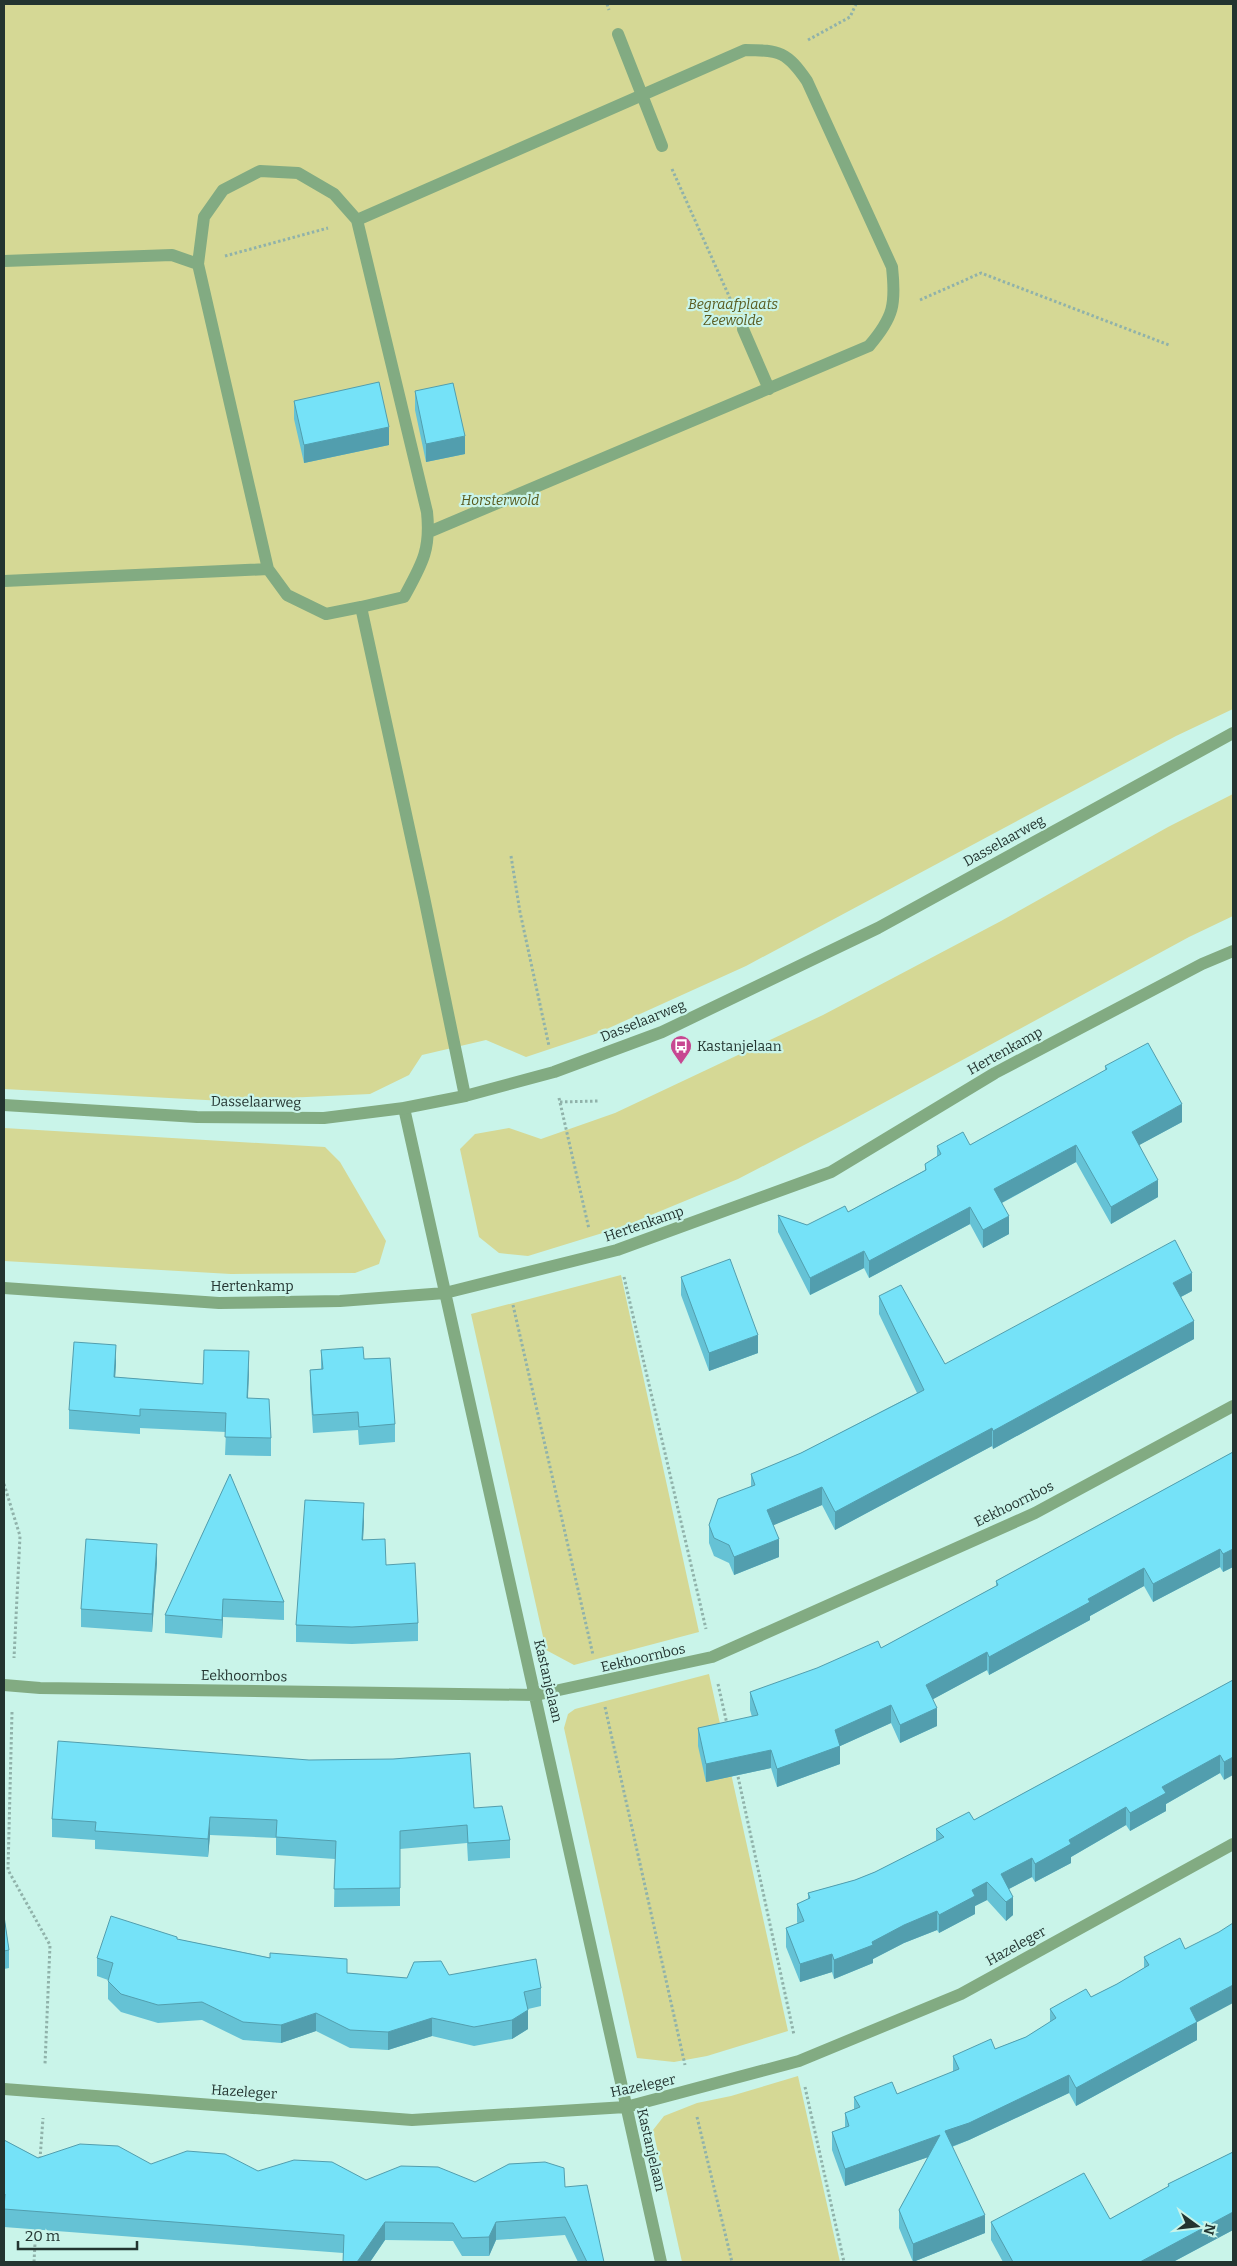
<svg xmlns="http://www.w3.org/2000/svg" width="1237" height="2266" font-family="Bitter,serif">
	<rect width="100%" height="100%" fill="#c9f4e9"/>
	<path fill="#d5d895" d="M4,4h1229v705l-57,27 -430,230 -148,67 -72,24 -40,-17 -64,15 -13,20 -39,19 -146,7 -220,-12z
		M1233,794v122l-44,21 -348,189 -103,53 -116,48 -94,29 -29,-3 -20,-16 -19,-88 15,-15 34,-6 32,11 74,-26 208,-98 178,-94 167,-94z
		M4,1128l321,19 15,15 46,79 -7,23 -24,9 -124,1 -227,-13z
		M621,1275l78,357 -125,33 -28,-15 -75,-336z
		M709,1674l79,357 -81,25 -33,6 -37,-4 -73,-330 4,-14 7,-5z
		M798,2076l42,186h-158l-29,-132 11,-14 33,-13 34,-7z"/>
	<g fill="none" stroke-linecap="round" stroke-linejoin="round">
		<path stroke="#90b2aa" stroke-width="3" stroke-dasharray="2.5 2.5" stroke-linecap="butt" d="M607,4l2,6
			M808,40l42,-23 6,-13
			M672,169l61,136
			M225,256l103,-28
			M920,300l61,-27 188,72
			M511,856l9,56 29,134
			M559,1098l30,131
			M560,1102l38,-1
			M624,1277l82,352
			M513,1305l80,350
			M4,1484l16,52 -6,122
			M718,1684l9,40
			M605,1707l80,358
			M12,1712l-4,158 42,75 -5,119
			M737,1772l57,263
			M805,2087l39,175
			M697,2117l35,145
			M40,2159l3,-41
			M34,2262l2,-37"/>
		<path stroke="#82ab82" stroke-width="12" d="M618,34l44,112
			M357,220l388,-170c35,0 42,2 62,31l85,186c4,37 2,50 -23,79l-440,186
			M4,261l168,-6 26,9
			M743,329l26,60
			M4,581l264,-12
			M361,607l-35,7 -39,-19 -19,-26 -70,-305 6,-47 19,-27 37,-19 38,2 36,21 23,26 70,292c4,38 -5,52 -23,85l-43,10 63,290 41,199"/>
		<path stroke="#82ab82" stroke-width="12" d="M404,1108l257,1154
			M4,1288l215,15 121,-2 105,-8 172,-43 214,-78 164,-99 207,-109 31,-13
			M4,1685l36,3 496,7 176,-38 323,-144 198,-107
			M4,2089l408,31 214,-13 173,-46 162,-67 272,-150"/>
		<path stroke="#82ab82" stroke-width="12" d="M4,1105l193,12 127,1 80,-10 61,-12 89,-24 108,-40 216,-104 355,-195"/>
	</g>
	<path fill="#65c2d5" d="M415,391l50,63 -39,8 -11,-52z
		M294,401l95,44 -85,18 -10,-44z
		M1105,1066l77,56 -43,23 19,52 -47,27 -35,-62 -74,41 7,31 -26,14 -13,-24 -101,54 -5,-10 -54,27 -32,-63v-17l29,10 41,-13 77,-42v-6l12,-7v-11l33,-1 135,-74z
		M681,1277l77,76 -49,18 -28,-76z
		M1192,1291l-11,6 13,42 -201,110 -1,-3 -157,84 -13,-25 -49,20 6,32 -45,18 -5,-12 -15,-7 -5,-13v-18l42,-39v-12l50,-21 116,-60 -38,-79v-18l66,68z
		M321,1350l43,9 31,65v18l-36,3 -1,-15 -45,3 -3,-45v-18l11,-1z
		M116,1363l-1,14 88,7 46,-14 -1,28 23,40v18l-46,-1 1,-23 -86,-4v6l-71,-5v-19z
		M1233,1452v115l-10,5 -3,-5 -67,35 -9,-16 -54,30v4l-101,55 -2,-5 -54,29 4,27 -37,17 -9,-20 -51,23v18l-63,23 -6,-19 -65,14 -8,-36v-18l54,-11 -2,-7v-18l131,-44 115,-62v-5z
		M230,1474l54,128v18l-61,-3 -1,21 -57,-5v-18z
		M364,1520l-1,20 23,25 32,58v18l-66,3 -56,-2v-17z
		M157,1562l-5,70 -71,-5v-18z
		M1233,1680l-9,100 -4,-7 -54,31v7l-36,20 -4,-6 -55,32v6l-36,19 -3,-5 -23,12 4,26 -7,6 -19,-21 -12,6v8l-36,19 -2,-3 -33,13 -31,16v4l-39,16 -2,-7 -32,10 -14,-35v-19l12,-4 -1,-2v-18l11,-5v-6l47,-13 20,-8 61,-31v-12l38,-9z
		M474,1808l36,32v18l-42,3 -1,-18 -67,6v57l-66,1 1,-48 -59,-4v-17l-66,-3 -2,22 -113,-8v-9l-43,-3v-18z
		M4,1916l5,34v18l-5,1z
		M177,1939l170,34 60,5 42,-3 92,13v18l-13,3v20l-16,10 -38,7 -42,-10 -44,14 -38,-2 -34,-17 -35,12 -38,-3 -41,-20 -44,3 -37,-11 -13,-13v-19l-11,-4v-18z
		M1144,1957l53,65v18l-121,66 -7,-13 -100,47 -17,7 33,86 -72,29 -14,-34v-18l29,-53 -83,29 -13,-36v-18l13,-5v-14l9,-4v-12l43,-3 56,-22v-16l42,-7 31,-12 24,-15v-13l41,-12 26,-13 27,-16z
		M4,2140l34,18 113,6 107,7 108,9 109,2 90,5 39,75h-26l-13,-27 -69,5 -7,16h-27l-9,-15 -68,-1 -15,22h-27v-9l-339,-26z
		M1233,2152v78l-60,32h-170l-12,-22v-18l119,-3 58,-32v-3z"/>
	<path fill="#529eae" d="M389,427v18l-85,18v-18z
		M465,436v18l-39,8v-18z
		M1182,1104v18l-50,27v-17z
		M1076,1145v17l-82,45v-18z
		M1158,1180v17l-47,27v-17z
		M970,1207v17l-101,54v-17z
		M1009,1216v18l-26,14v-18z
		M864,1251v17l-54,27v-17z
		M1192,1273v18l-19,10v-18z
		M1194,1321v18l-201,110v-18z
		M758,1335v18l-49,18v-18z
		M116,1345v18l-2,32v-18z
		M249,1351v19l-2,46v-18z
		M992,1428v18l-157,84v-18z
		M822,1487v18l-55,23v-18z
		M364,1503v17l-2,38v-18z
		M779,1539v18l-45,18v-18z
		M157,1544v18l-5,70v-18z
		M1220,1549v18l-67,35v-18z
		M1233,1549v18l-10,5v-18z
		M1144,1568v18l-54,30v4l-101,55v-18l99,-58z
		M223,1599v18l-1,21v-18z
		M987,1652v18l-61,33v-18z
		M891,1705v18l-53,24 2,-1v18l-63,23v-18l58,-39z
		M937,1708v18l-37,17v-18z
		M771,1750v18l-65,14v-18z
		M1220,1755v18l-54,31v7l-36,20v-18l32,-26z
		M1233,1757v18l-9,5v-18z
		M1126,1807v18l-55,32v6l-36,19v-18l34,-24z
		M210,1817v18l-2,22v-18z
		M1032,1858v19l-31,16v-19z
		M987,1882v18l-12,6v8l-36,19v-18l33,-25z
		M1013,1897v18l-7,6v-19z
		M937,1911v19l-33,13 -31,16v4l-39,16v-19l70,-35z
		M832,1954v18l-32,10v-18z
		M1233,1985v18l-43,23v-18z
		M528,2010v19l-16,10v-19z
		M316,2013v18l-35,12v-18z
		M432,2018v18l-44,14v-18z
		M1197,2022v18l-121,66v-18z
		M1069,2075v18l-100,47 -24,9v-18z
		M940,2135v18l-95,33v-17z
		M1233,2212v18l-60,32h-33z
		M985,2215v18l-72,29v-18z
		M385,2222v18l-15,22h-13z
		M496,2222v18l-7,16v-19z"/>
	<path fill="#75e2f8" stroke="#529eae" d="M379,382l10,45 -85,18 -10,-44z
		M453,383l12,53 -39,8 -11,-53z
		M1148,1043l34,61 -50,28 26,48 -47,27 -35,-62 -82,44 15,27 -26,14 -13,-23 -101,54 -5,-10 -54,27 -32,-63 29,10 38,-19 3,6 78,-42 -1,-6 16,-10 -4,-8 26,-14 7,13 137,-76 -2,-3z
		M1175,1240l17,33 -19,10 21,38 -201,110 -1,-3 -157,84 -13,-25 -55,23 12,29 -45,18 -5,-12 -15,-7 -5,-13 9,-26 37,-14 -4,-11 50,-21 123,-63 -45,-94 22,-11 44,79z
		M730,1259l28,76 -49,18 -28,-76z
		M74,1342l42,3 -2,32 89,7 1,-34 45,1 -2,47 22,1 2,39 -46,-1 1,-24 -86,-4v7l-71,-6z
		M363,1347l1,12 26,-1 5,66 -36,3 -1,-15 -45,3 -3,-45 13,-1 -2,-19z
		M1233,1452v97l-10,5 -3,-5 -67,35 -9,-16 -56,31 2,3 -101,55 -2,-5 -61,33 11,23 -37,17 -9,-20 -56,25 5,16 -63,23 -6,-19 -65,14 -8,-36 60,-13 -8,-23 67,-24 61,-27 3,7 117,-63 -2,-4z
		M230,1474l54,128 -61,-3 -1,21 -57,-5z
		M305,1500l59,3 -2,37 23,-1 1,26 29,-2 3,60 -66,4 -56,-2z
		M86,1539l71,5 -5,70 -71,-5z
		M1233,1680v77l-9,5 -4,-7 -58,32 4,6 -36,20 -4,-6 -57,33 2,4 -36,20 -3,-6 -31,16 12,23 -7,5 -19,-20 -15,8 3,6 -36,19 -2,-4 -33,14 -32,17 1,3 -39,15 -2,-6 -32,10 -14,-36 18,-7 -7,-17 13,-6 -2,-5 47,-13 20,-8 69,-35 -8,-8 33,-17 5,8z
		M58,1741l251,19 84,-1 77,-6 4,55 28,-2 8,34 -42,3 -1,-18 -67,6v57l-66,1 2,-48 -60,-4 1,-17 -67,-3 -2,22 -113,-8 1,-9 -44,-3z
		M4,1916l5,34 -5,1z
		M111,1916l66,21v2l93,19v-5l77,6v14l60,5 7,-16 27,-1 8,14 87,-16 5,29 -17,4 4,18 -16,10 -38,7 -42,-9 -44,14 -38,-2 -34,-17 -35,12 -38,-3 -41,-20 -44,3 -37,-11 -13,-13 5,-18 -16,-5z
		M1233,1923v62l-43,23 7,14 -121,66 -7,-13 -100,48 -24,8 40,84 -72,29 -14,-34 41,-75 -95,34 -13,-37 17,-6 -4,-13 15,-6 -6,-10 38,-15 5,12 62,-25 -6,-13 38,-17 4,10 31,-12 30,-19 -6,-9 36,-20 5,8 26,-13 32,-19 -5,-8 36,-19 5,11 34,-17z
		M4,2140l34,18 42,-14 38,2 33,18 36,-13 38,3 33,17 36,-11 38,2 34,18 35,-14 37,1 37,15 34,-18 36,-2 19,6 1,19 22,-2 17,77h-17l-22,-45 -69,5 -7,15 -27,1 -9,-15 -68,-1 -28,40h-14l1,-27 -340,-26 1,-15h-1z
		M1233,2152v60l-93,50h-127l-22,-40 93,-49 26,46 59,-33 -1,-2z"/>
	<defs>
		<g id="bus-pin" transform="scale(1.125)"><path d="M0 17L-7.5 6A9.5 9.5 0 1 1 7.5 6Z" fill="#c74791" stroke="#c9f4e9"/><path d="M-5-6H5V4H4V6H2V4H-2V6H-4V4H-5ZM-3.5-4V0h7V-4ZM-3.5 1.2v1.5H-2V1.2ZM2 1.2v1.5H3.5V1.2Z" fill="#fff"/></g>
	</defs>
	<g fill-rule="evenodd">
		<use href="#bus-pin" x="681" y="1046"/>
	</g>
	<g text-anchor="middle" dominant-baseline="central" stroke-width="4.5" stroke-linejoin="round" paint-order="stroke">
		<g font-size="14" font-style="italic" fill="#585a1e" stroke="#c9f4e9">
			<text x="733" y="304">Begraafplaats<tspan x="733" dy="16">Zeewolde</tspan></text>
			<text x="500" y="500">Horsterwold</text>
		</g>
		<g font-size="14" fill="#233430" stroke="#c9f4e9">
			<text transform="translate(1004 841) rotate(-29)">Dasselaarweg</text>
			<text transform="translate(643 1021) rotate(-22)">Dasselaarweg</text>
			<text transform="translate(1005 1051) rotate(-29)">Hertenkamp</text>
			<text transform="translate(256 1102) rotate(1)">Dasselaarweg</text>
			<text transform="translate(644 1224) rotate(-19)">Hertenkamp</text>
			<text x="252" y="1286">Hertenkamp</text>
			<text transform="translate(1014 1504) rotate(-26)">Eekhoornbos</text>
			<text transform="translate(643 1658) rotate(-13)">Eekhoornbos</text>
			<text transform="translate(244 1676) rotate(1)">Eekhoornbos</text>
			<text transform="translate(548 1681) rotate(77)">Kastanjelaan</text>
			<text transform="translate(1016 1946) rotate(-29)">Hazeleger</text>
			<text transform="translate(643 2086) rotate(-12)">Hazeleger</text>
			<text transform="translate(244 2092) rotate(4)">Hazeleger</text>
			<text transform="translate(651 2150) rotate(77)">Kastanjelaan</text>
		</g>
		<g font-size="14" fill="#233430" stroke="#c9f4e9" text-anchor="start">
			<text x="697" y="1046">Kastanjelaan</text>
		</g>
	</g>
	<rect width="1237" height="2266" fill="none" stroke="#233430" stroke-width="10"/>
	<g transform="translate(1197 2226) rotate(105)" stroke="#c9f4e9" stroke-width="4" paint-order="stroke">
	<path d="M0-4L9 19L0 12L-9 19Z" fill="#233430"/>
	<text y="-8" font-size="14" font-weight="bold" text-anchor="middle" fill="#233430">N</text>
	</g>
	<path d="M18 2241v8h119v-8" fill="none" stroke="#233430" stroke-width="2.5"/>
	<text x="25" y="2241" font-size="15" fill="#233430" stroke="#c9f4e9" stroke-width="4" paint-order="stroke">20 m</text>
</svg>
